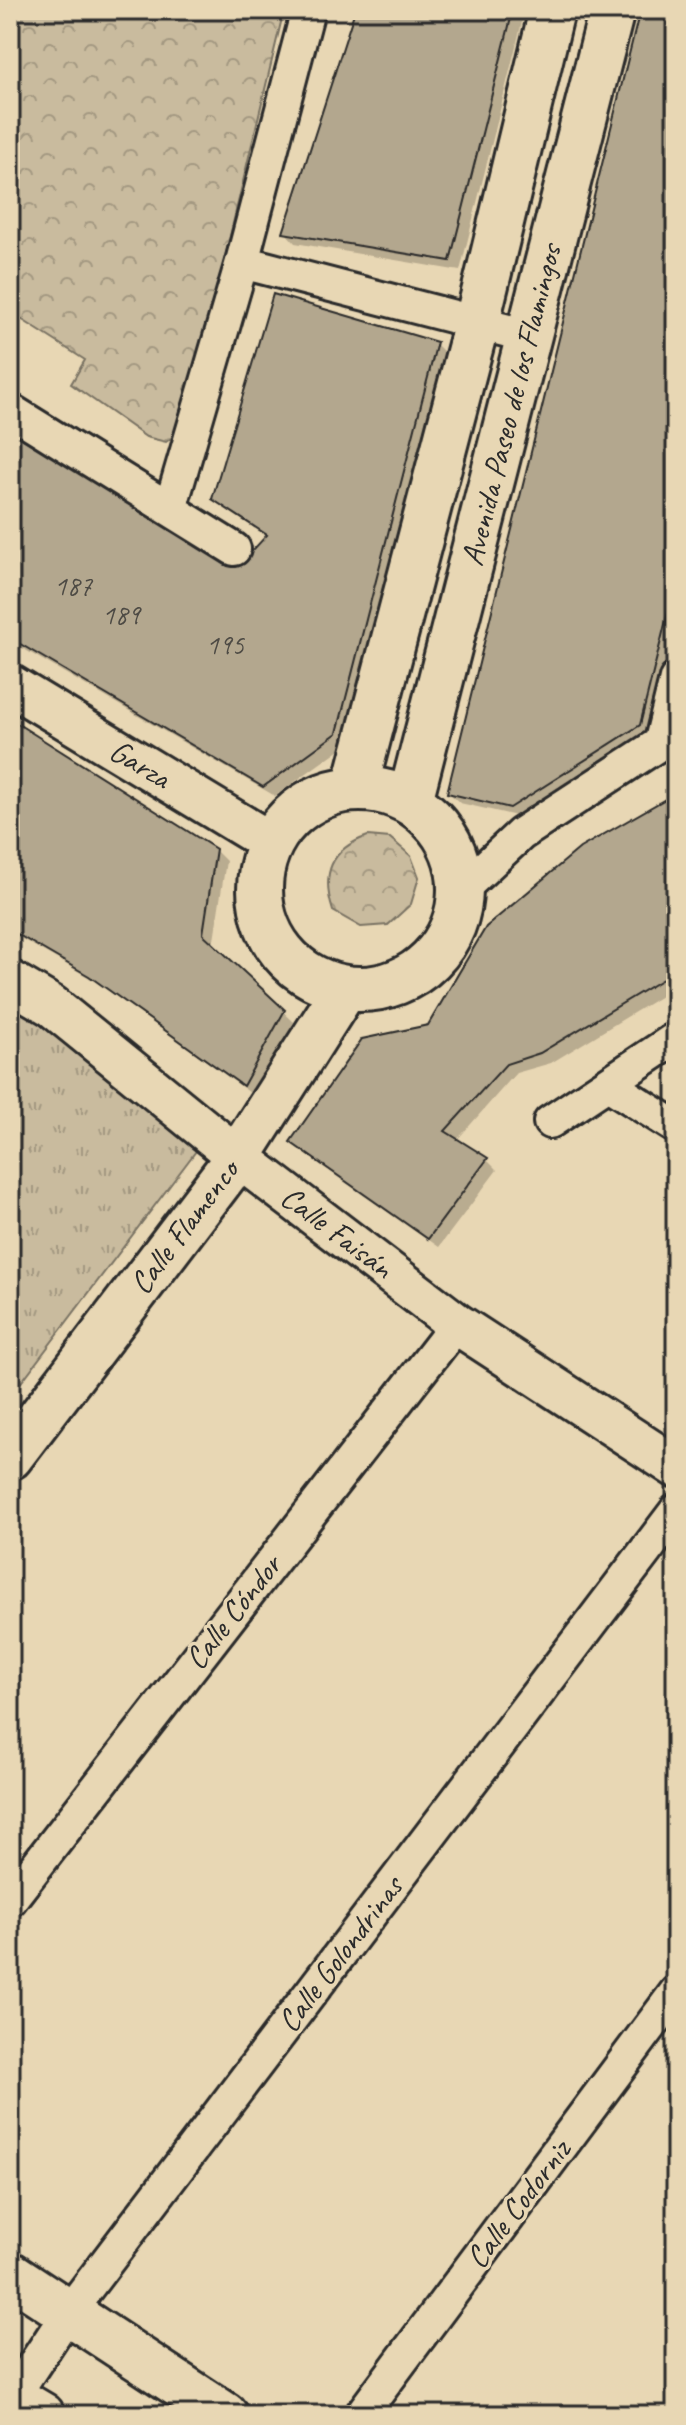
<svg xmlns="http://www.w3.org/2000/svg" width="686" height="2425" font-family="Caveat,sans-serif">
	<defs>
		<pattern id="grass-tufts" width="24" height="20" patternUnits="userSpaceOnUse" patternTransform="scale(2)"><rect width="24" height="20" fill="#c9bb9e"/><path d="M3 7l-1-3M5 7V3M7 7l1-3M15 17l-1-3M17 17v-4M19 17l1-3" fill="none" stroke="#a39881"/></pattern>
		<pattern id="park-crowns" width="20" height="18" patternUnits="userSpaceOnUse" patternTransform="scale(2)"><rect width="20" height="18" fill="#c9bb9e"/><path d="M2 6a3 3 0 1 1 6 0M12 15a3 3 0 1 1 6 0" fill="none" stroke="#a39881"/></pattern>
	</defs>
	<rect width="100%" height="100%" fill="#e8d7b4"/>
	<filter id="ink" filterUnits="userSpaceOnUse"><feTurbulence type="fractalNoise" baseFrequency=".0125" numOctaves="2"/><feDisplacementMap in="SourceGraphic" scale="16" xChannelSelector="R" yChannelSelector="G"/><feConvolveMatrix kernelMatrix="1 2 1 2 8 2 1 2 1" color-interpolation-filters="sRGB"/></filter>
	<g filter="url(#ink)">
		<path fill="url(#grass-tufts)" stroke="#7a7364" stroke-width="2" d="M10,998l189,149 -189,250z"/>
		<path fill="url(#park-crowns)" stroke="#7a7364" stroke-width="2" d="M10,10h268l4,8 -98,411 -18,13 -20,-5 -75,-53 14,-24 -75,-48z
			M368,836l22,2 21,18 8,21 -8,27 -23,21 -27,2 -28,-16c-12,-37 -3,-62 35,-75z"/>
		<path fill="#0003" d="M357,10h168l-65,261 -165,-28 -10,-11z
			M643,10h33v619l-27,106 -128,82 -61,-14 -11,-10z
			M436,344l11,11 -100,389 -72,52 -265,-155v-207l230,133 28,-30 -43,-28 -10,-11z
			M10,721l205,129 11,11 -13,85 81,76 -41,73 -151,-110 -92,-53z
			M676,796v191l-125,76 -35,10 -60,68 31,19 10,10 -58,77 -136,-95 -10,-10 136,-115z"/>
		<path fill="#b3a78e" stroke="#2b2b2b" stroke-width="2" d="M355,10h158l-63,251 -167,-28z
			M640,10h36v570l-36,145 -130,83 -63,-15z
			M273,294l164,48 -100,391 -74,54 -253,-149v-207l230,133 27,-29 -55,-36z
			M10,719l206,130 -13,85 82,76 -42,76 -154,-110 -79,-46z
			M676,793v178l-136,82 -34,11 -61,67 43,27 -60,81 -138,-97 72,-103 66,-14 58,-98 94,-79z"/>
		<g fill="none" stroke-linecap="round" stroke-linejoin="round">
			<g stroke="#2b2b2b" stroke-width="38">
				<path id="minor" d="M242,262l286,74
					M10,410l224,139
					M170,509l72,-247 66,-252
					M661,741l15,-62
					M462,889l59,-55 155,-101
					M608,1084l68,43
					M550,1122l126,-84
					M10,1900l447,-576
					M10,2401l58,-88 608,-802
					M361,2415l315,-423"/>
			</g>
			<g stroke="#2b2b2b" stroke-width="46">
				<path id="tertiary" d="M10,685l261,158
					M10,981l42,25 186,151 219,167 219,143"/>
			</g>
			<g stroke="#2b2b2b" stroke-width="50">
				<path id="secondary" d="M355,788l122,-466 75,-312
					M260 889a100 100 0 1 1 200 0a100 100 0 1 1-200 0Z
					M410,801l202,-791
					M10,1457l228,-300 107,-168
					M10,2274l215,141
					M10,2396l32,19"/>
			</g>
			<use href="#minor" stroke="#e8d7b4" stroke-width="32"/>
			<use href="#tertiary" stroke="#e8d7b4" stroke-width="40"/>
			<use href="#secondary" stroke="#e8d7b4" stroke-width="44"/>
		</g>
	</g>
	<g text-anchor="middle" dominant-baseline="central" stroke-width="7" stroke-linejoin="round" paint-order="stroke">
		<g font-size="28" fill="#4d4a44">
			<text x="73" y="585">187</text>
			<text x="121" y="614">189</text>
			<text x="225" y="644">195</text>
		</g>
		<g font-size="32" fill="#2b2b2b" stroke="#e8d7b4">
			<text transform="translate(511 405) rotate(-76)">Avenida Paseo de los Flamingos</text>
			<text transform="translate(140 764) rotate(31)">Garza</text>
			<text transform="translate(184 1227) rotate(-53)">Calle Flamenco</text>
			<text transform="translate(337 1232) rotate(37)">Calle Faisán</text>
			<text transform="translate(233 1612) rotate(-52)">Calle Cóndor</text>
			<text transform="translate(340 1954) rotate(-53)">Calle Golondrinas</text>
			<text transform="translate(518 2204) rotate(-53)">Calle Codorniz</text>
		</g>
	</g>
	<rect width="686" height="2425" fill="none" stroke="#e8d7b4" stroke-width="40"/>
	<rect x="20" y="20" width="646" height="2385" fill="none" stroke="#2b2b2b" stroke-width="3" filter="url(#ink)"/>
</svg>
